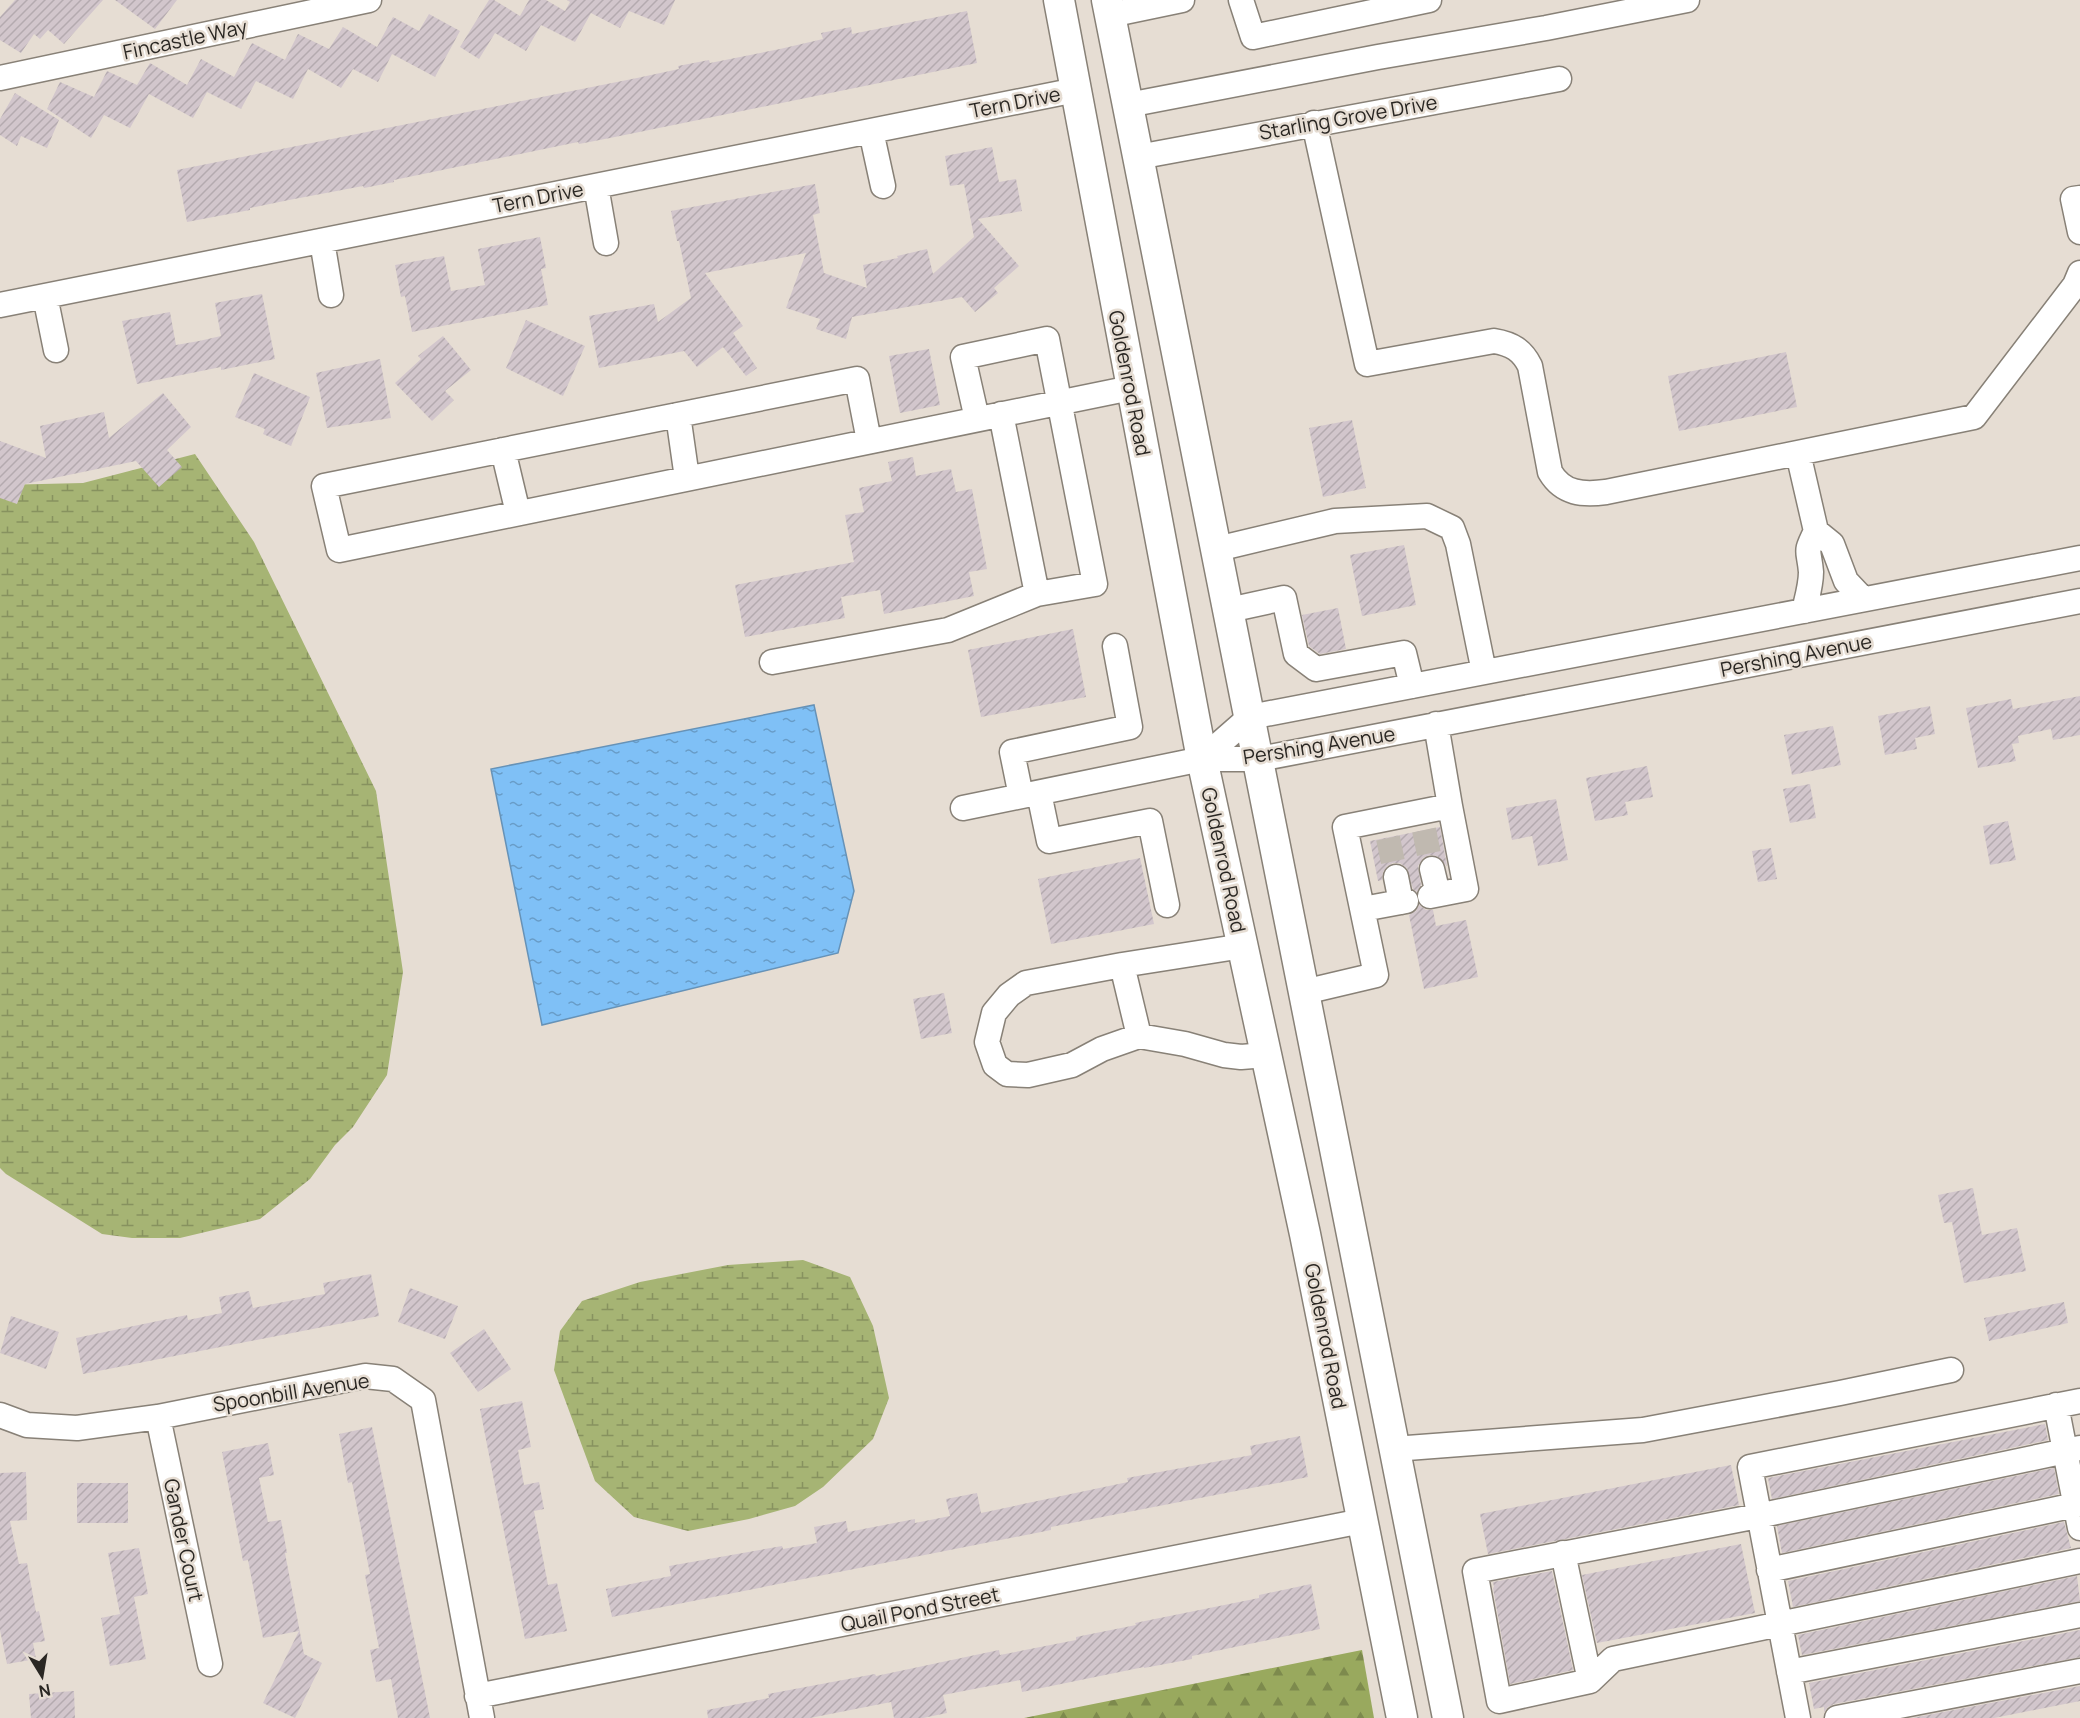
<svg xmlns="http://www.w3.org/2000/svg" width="2080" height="1718" font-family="Manrope,sans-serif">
	<defs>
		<pattern id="forest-firs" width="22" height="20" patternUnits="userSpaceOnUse" patternTransform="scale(1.5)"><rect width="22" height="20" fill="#99a95e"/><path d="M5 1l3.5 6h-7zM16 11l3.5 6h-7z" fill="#7d8a4d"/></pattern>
		<pattern id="wetland-marsh" width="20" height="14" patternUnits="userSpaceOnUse" patternTransform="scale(1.5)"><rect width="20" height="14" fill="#a6b474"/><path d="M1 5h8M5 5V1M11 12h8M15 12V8" fill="none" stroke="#87925f"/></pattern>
		<pattern id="water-ripples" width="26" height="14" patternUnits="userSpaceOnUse" patternTransform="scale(1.5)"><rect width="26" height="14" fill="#7fc0f6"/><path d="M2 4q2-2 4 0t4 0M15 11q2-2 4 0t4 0" fill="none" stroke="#689cc7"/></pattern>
		<pattern id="building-hatch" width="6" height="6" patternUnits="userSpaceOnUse" patternTransform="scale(1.5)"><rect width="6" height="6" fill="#d2c6cc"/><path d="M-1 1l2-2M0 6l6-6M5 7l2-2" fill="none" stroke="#b4aaaf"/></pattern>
	</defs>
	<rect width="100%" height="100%" fill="#e6ddd3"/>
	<path fill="url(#forest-firs)" d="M1362,1650l12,68h-350z"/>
	<path fill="url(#wetland-marsh)" d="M195,454l59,88 122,249 27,181 -16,103 -34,52 -18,18 -25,34 -50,40 -80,19h-48l-30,-4 -96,-60 -6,-6v-683l83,-2z
		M803,1260l47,17 23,49 16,72 -16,41 -50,48 -28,19 -46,13 -61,12 -54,-14 -39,-36 -41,-111 6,-39 22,-30 58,-19 88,-17z"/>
	<path fill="url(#water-ripples)" stroke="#6692b7" stroke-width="1.5" d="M814,705l40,186 -16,62 -296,72 -51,-256z"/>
	<path fill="url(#building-hatch)" d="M15,0h88l-39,44 -16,-14 -8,9 -6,-5 -13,19 -21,-13v-23z
		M115,0h62l-22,29z
		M489,0h5l26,16 9,-16h17l19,11 5,-9 -3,-2h108l-11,25 -35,-14 -9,17 -29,-15 -16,29 -34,-17 -15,26 -31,-18 -16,26 -19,-12z
		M967,11l10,52 -367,75 -31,6 -1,-2 -184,38v2l-30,6 -1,-2 -74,14 -39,8v2l-63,12 -10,-52 460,-92 42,-9 -1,-3 31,-6 1,3 70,-14 43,-10 -2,-6 30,-6 1,7z
		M429,14l31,17 -25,46 -43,-23 -14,28 -25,-13 -12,19 -33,-19 -15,30 -37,-18 -15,28 -34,-17 -14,26 -44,-24 -19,34 -26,-13 -13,23 -44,-29 13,-27 34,15 13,-26 30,14 13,-22 37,22 14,-26 33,18 18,-34 33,17 13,-26 31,15 14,-22 34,20 16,-30 26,14z
		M15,93l44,27 -12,28 -26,-12 -4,10 -17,-11v-16z
		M992,147l7,35 17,-3 6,32 -44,8 41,47 -25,22 4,5 -23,19 -13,-15 -110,20 -6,22 -30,-10 4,-10 -34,-11 20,-55 -101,20 38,53 -10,7 24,35 -11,8 -23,-29 -26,20 -13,-16 -85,17 -10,-52 65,-12 4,18 33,-24 -12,-57h-2l-6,-30 144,-27 5,29 -7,2 11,58 43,15 -4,-23 35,-7 -1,-2 30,-7 6,25 41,-37 -10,-53 -14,2 -5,-30z
		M540,237l6,31 -5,1 7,36 -136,27 -7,-36 -4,1 -6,-32 49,-9 7,35 34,-6 -7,-36z
		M262,294l13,65 -54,11v-3l-84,17 -15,-63 48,-9 6,33 23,-4 22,-5 -6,-33z
		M526,320l59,26 -22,50 -57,-28z
		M443,336l28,34 -26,21 9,9 -22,21 -37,-38 26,-24 -3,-3z
		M929,349l11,56 -40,8 -11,-57z
		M1786,352l11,55 -118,24 -11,-55z
		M380,359l11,59 -64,10 -11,-55z
		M254,373l56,24 -19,49 -28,-12 2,-5 -30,-12z
		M163,393l28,34 -24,23 15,17 -23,20 -23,-26 -111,23 -8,20 -17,-6v-57l46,17 -6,-32 64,-14 5,26z
		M1352,420l14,68 -43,9 -14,-69z
		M913,457l3,19 35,-7 5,23 16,-3 15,80 -18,3 5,24 -90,18 -4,-24 -39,7 4,21 -100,19 -10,-52 119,-23 -9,-47 19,-3 -5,-24 33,-7 -4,-19z
		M1404,545l12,60 -54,11 -12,-61z
		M1338,608l8,41 -26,5 -11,-8 -7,-31z
		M1073,629l13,68 -105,20 -13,-67z
		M2080,696v39l-27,5 -2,-11 -33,7 1,7 -7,1 4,17 -38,7 -12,-60 45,-9 2,10z
		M1930,706l5,28 -20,4 2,11 -32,6 -7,-39z
		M1833,726l8,39 -49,10 -8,-40z
		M1647,766l6,31 -28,5 3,13 -33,6 -9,-43z
		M1810,784l6,34 -26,5 -7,-34z
		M1556,799l12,61 -30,6 -6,-30 -20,4 -6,-32z
		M2008,821l8,39 -26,5 -7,-39z
		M1440,827l7,39 -10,-10 -8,-1 -6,3 -5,8 3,19 -4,7 -4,-3 -6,-21 -7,-5h-7l-6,3 -4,6 -1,8 -4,1 -8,-40z
		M1771,848l6,31 -19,3 -6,-31z
		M1140,858l14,66 -103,20 -13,-65z
		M1419,905l7,5h7l3,16 30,-6 12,57 -54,12 -15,-74 7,-4z
		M944,993l8,40 -31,6 -8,-40z
		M1973,1188l9,47 35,-7 9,43 -62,12 -12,-61 -8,1 -6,-28z
		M371,1274l8,42 -296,58 -7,-36 111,-23 1,5 34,-7 -3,-16 30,-6 4,17 72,-14 -2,-11z
		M410,1288l48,18 -13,33 -47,-17z
		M2064,1302l4,21 -79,18 -5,-23z
		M11,1316l48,16 -13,37 -46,-16z
		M484,1329l27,40 -33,23 -28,-39z
		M522,1401l9,46 -13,3 6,35 15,-3 5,27 -10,2 14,74 9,-2 10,48 -42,8 -45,-230z
		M2045,1424l3,16 -276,59 -4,-21z
		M372,1427l14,69 44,222h-32l-7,-39 -15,3 -6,-32 9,-2 -14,-73 5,-1 -18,-92 -4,1 -9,-49z
		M1300,1436l8,41 -257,50v3l-439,87 -6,-28 65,-13 -2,-10 113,-20 1,3 34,-6 -3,-16 32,-6 2,11 67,-13v4l35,-7 -4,-17 31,-6 4,20 147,-31 -1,-4 125,-23 -2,-9z
		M268,1443l6,32 -15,3 9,44 13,-2 6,33h-2l19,101 18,9 -27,55 -32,-15 36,-72 -36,7 -15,-78 -5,1 -21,-109z
		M1731,1465l8,40 -251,49 -8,-40z
		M2054,1468l5,26 -277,59 -5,-27z
		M26,1472l1,48 -17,1 9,43 8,-1 9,49 3,-1 6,30 -12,2 3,16 -29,5 -7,-34v-157z
		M77,1483h51v40h-51z
		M2064,1522l7,26 -278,59 -5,-26z
		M1741,1544l14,69 -158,30 -15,-68z
		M139,1548l9,46 -14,3 12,62 -36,7 -9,-48 19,-4 -12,-61z
		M1552,1571l21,99 -63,14 -17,-96 1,-1 -1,-5z
		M2077,1576l3,25 -278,54 -4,-20z
		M1311,1584l9,45 -128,27v3l-48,9v-1l-122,25 -2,-12 -77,15 4,18 -24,5h-29l-3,-16 -81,16h-102l-1,-8 62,-12 -1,-4 107,-20 1,2 123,-26 1,5 76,-15v-3l60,-12 -1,-2 124,-25v-3z
		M2080,1630v27l-246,47 -6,3 -4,5v-5l-10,2 -5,-26z
		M2080,1686v15l-86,17h-82z
		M74,1691l1,27h-44l-2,-24z"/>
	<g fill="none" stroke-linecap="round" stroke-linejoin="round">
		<path stroke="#c0b9b0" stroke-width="24" stroke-dasharray="24 12" stroke-linecap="butt" d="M1424,830l8,39
			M1388,838l8,39"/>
		<g stroke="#888177" stroke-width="27">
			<path id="minor" d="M1241,0l12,37 176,-37
				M1110,15l72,-15
				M0,78l369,-78
				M1128,105l250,-48 168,-29 141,-28
				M1314,123l53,241 127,-23c18,3 28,9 36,25l20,106c13,22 33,23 56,20l368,-75 101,-132 5,-12
				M871,131l12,55
				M1138,157l421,-78
				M596,186l10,57
				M2080,198l-7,1 7,33
				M322,241l9,54
				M45,296l11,54
				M0,305l1076,-215
				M678,415l9,63
				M977,419l-14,-62 84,-18 48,245 -58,10 -36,-180
				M869,441l-12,-62 -533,107 15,64 792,-162
				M503,450l15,63
				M1798,453l18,78
				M1217,549l118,-28 92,-5 25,12 6,16 26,128
				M1229,610l55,-12 12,56 20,15 88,-16 8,33
				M1804,611c3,-13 7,-26 7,-39 -2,-24 -7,-17 5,-41l16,13 14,37 17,18
				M772,662l176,-32 89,-36
				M1202,759l48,-42 830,-159
				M1039,793l10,48 101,-20 17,84
				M1021,796l-9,-44 118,-25 -15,-81
				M963,808l239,-49h57l821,-158
				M1432,869l6,25
				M1396,877l5,25
				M1430,896l36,-7 -16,-83
				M1363,909l43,-8
				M1243,946l-121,19 17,71 46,8 39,11 17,2 25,-2
				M1122,965l-96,18 -17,12 -15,18 -7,29 8,23 12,9 21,1 44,-10 30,-16 37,-13
				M1304,992l72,-17 -31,-148 105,-21 -14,-82
				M2056,1405l24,123
				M0,1415l27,10 50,3 81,-11 207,-41 28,3 30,21 59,318
				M158,1417l52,247
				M2080,1448l-322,68 -283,55 24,130 91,-20 23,-22 467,-98
				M1394,1449l249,-19 197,-37 111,-23
				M1563,1553l27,128
				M1769,1570l311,-66
				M1789,1672l291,-57
				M477,1696l885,-175
				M1798,1718l-48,-251 330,-66
				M1837,1718l243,-47"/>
		</g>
		<g stroke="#888177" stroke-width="33">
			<path id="major" d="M1059,0l143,759 103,475 97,484
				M1107,0l341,1718"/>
		</g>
		<use href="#minor" stroke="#fff" stroke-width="24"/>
		<use href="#major" stroke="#fff" stroke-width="30"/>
	</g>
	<g text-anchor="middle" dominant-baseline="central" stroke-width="5" stroke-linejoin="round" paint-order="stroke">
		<g font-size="20" fill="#2a2723" stroke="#e6ddd3">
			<text transform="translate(185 39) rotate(-12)">Fincastle Way</text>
			<text transform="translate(1015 102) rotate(-11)">Tern Drive</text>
			<text transform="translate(1348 117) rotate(-10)">Starling Grove Drive</text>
			<text transform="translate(538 197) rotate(-11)">Tern Drive</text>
			<text transform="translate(1130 383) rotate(79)">Goldenrod Road</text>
			<text transform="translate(1796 655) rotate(-11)">Pershing Avenue</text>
			<text transform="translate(1319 745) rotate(-9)">Pershing Avenue</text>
			<text transform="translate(1224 860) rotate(78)">Goldenrod Road</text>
			<text transform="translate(1326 1336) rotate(79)">Goldenrod Road</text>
			<text transform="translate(291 1392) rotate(-9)">Spoonbill Avenue</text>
			<text transform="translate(184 1540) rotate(78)">Gander Court</text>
			<text transform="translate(920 1609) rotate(-11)">Quail Pond Street</text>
		</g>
	</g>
	<g transform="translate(42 1676) rotate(169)" stroke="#e6ddd3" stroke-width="4.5" paint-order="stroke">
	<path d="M0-4.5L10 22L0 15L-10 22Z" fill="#2a2723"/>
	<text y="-9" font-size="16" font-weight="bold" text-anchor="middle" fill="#2a2723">N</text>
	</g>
</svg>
